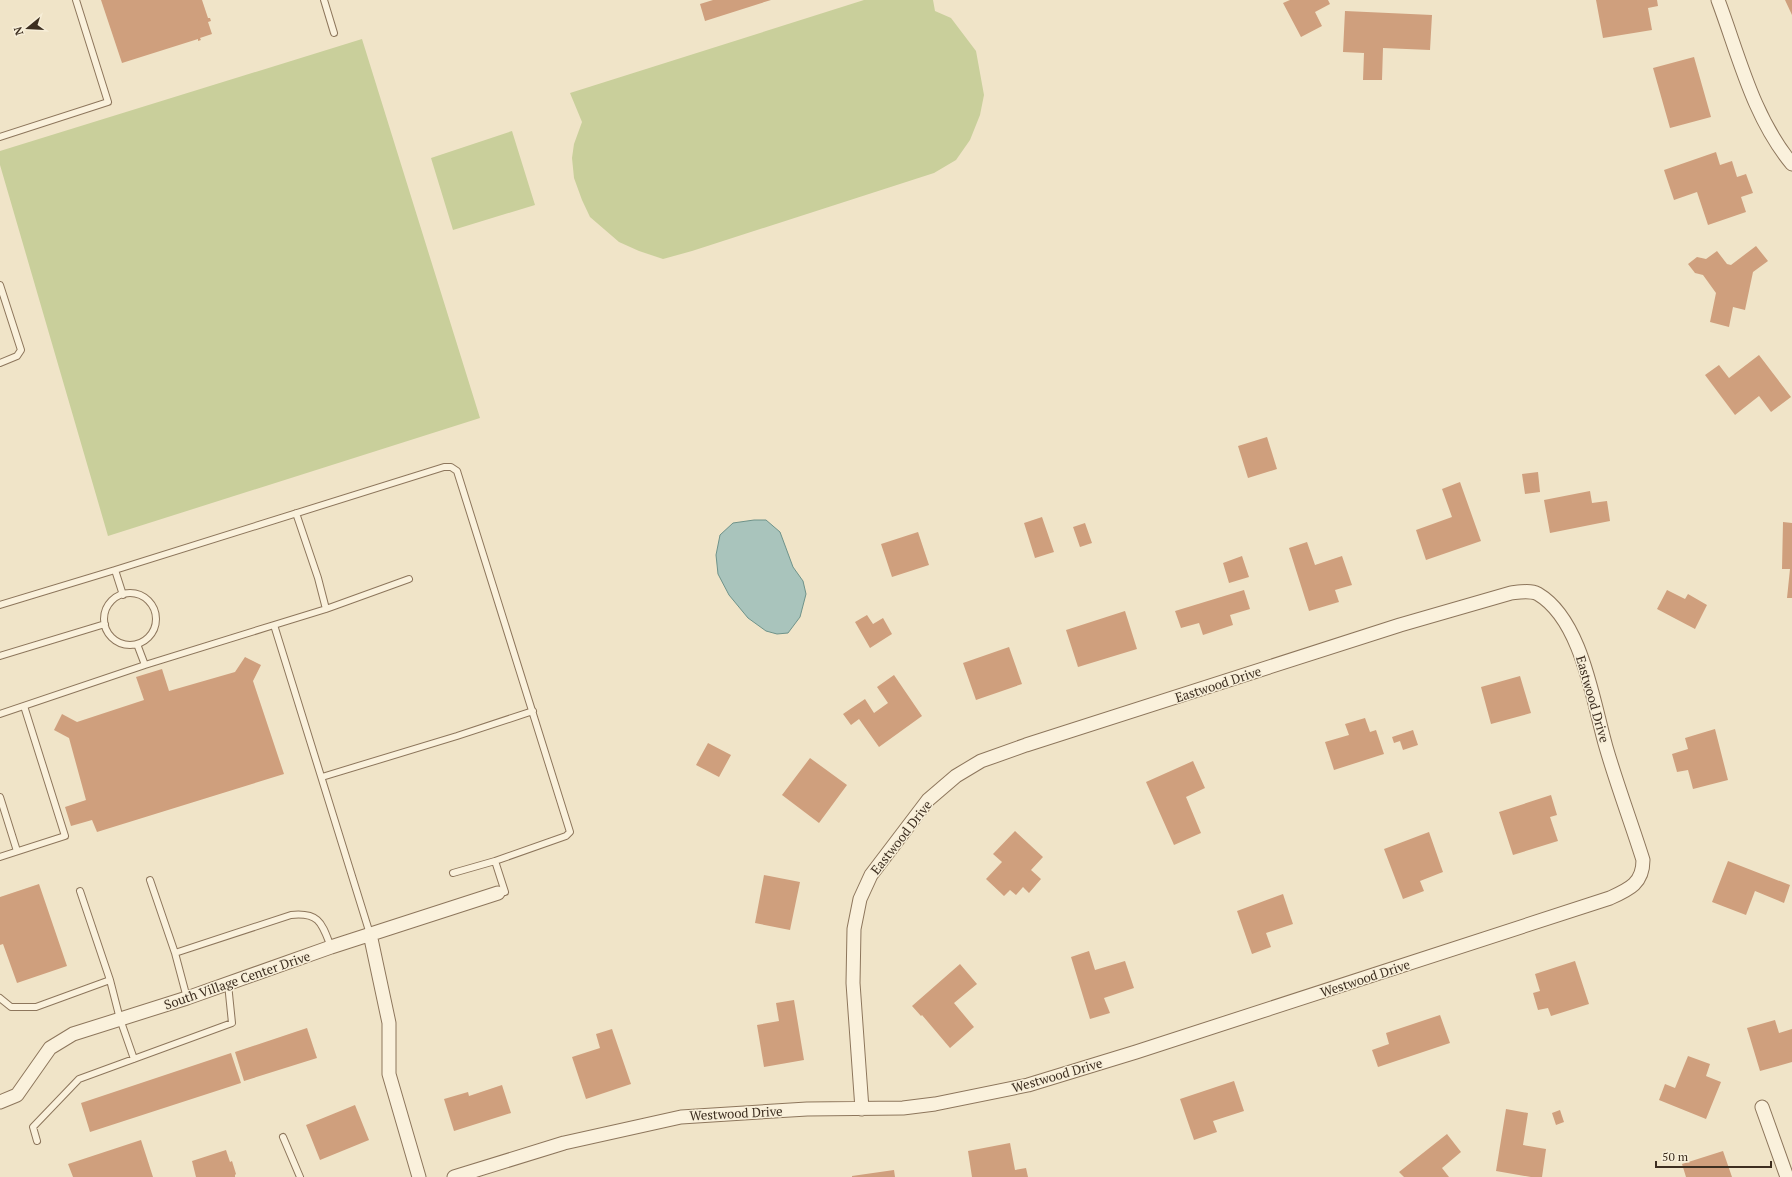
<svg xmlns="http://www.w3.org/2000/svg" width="1792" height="1177" font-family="'PT Serif',serif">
	<rect width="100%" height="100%" fill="#f0e4c8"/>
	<path fill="#c9cf9b" d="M864,0h69l2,11 16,7 25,33 8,44 -4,20 -10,25 -14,20 -22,13 -242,78 -29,8 -24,-8 -20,-9 -29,-25 -8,-17 -8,-22 -2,-20 2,-14 8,-22 -12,-29z
		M362,39l118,379 -372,118 -108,-371v-14z
		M512,131l23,74 -82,25 -22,-72z"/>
	<path fill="#a9c4bc" stroke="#6f938a" d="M754,520h12l14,12 13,35 10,14 3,13 -6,23 -12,16 -11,1 -11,-3 -18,-13 -19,-23 -11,-21 -2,-19 4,-20 13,-12z"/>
	<path fill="#cf9f7d" d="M101,0h101l6,18h2l1,3 -3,1 4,12 -12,4 1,2 -3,1v-2l-76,24z
		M713,0h58l-66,21 -5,-17z
		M1290,0h38l2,4 -15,8 7,14 -21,11 -18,-34z
		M1596,0h61l1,6 -10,2 4,22 -49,8z
		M1785,0h7v15z
		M1345,11l87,4 -2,35 -47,-2 -1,32h-19l1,-27 -21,-1z
		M1694,57l17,60 -41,11 -17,-60z
		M1716,152l4,13 12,-4 5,16 9,-3 7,19 -12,4 5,15 -38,13 -11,-33 -23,8 -10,-30z
		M1756,246l12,15 -15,11 -8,38 -12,-3 -4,20 -19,-5 6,-29 -13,-18 -8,-2 -7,-9 9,-7 9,2 11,-8 10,13 4,1z
		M1759,355l32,42 -20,15 -12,-16 -24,19 -30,-40 14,-10 10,13z
		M1267,437l10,32 -29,9 -10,-32z
		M1538,472l2,20 -15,2 -3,-20z
		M1460,482l21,59 -55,19 -10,-30 36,-13 -10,-28z
		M1590,491l2,12 15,-2 3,20 -60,12 -6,-33z
		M1042,517l12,35 -19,6 -11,-35z
		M1783,522l9,1v75h-5l3,-29h-8z
		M1085,523l7,20 -12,4 -7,-20z
		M918,532l11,33 -37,12 -11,-33z
		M1307,542l8,23 27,-9 10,29 -17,5 4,12 -30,9 -20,-63z
		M1242,556l7,21 -20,6 -6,-20z
		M1244,590l6,19 -20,6 3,10 -30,10 -4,-12 -18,5 -6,-17z
		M1667,590l18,9 3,-5 19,11 -12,24 -38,-20z
		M1125,611l12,38 -59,18 -12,-37z
		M867,615l6,9 10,-6 9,16 -22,14 -15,-26z
		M1009,647l13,37 -46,16 -13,-37z
		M245,657l16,8 -8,16 31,93 -187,58 -5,-12 -21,6 -6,-19 21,-7 -17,-62 -15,-8 8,-16 15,8 67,-22 -8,-23 26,-8 7,22 66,-19z
		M894,675l28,41 -43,31 -20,-28 -8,6 -8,-11 22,-15 9,14 14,-10 -11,-16z
		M1520,676l11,37 -40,11 -10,-37z
		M1365,718l5,14 6,-2 8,24 -50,16 -9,-28 24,-7 -4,-11z
		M1715,729l13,51 -35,9 -5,-19 -11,2 -5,-18 16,-5 -3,-11z
		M1413,730l5,15 -15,5 -3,-9 -6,2 -2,-6z
		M708,743l23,12 -12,22 -23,-12z
		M810,758l37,27 -28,38 -37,-28z
		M1193,761l12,27 -19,9 15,36 -27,12 -28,-63z
		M1551,795l6,20 -7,2 8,24 -45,14 -14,-43z
		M1015,831l28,26 -12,13 10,9 -12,14 -6,-6 -7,8 -6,-5 -6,6 -18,-17 16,-17 -9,-8z
		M1429,832l14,40 -23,9 4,10 -21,8 -19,-50z
		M1728,861l62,24 -6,18 -29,-12 -9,24 -34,-13z
		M764,875l36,7 -10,48 -35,-7z
		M39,884l28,82 -50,17 -14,-39 -3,1v-48z
		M1283,894l10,30 -27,9 5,14 -19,7 -15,-43z
		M1089,951l6,19 30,-9 9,27 -30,10 6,15 -20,6 -19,-62z
		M1575,961l14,43 -38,12 -3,-8 -10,2 -5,-17 7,-2 -5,-17z
		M960,964l17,20 -23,19 20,24 -24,21 -28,-33 -1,1 -9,-10z
		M794,1000l10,60 -40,7 -7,-42 22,-4 -3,-18z
		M1440,1015l10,28 -72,24 -6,-17 17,-6 -3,-11z
		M1775,1020l4,13 13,-4v33l-32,9 -13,-43z
		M307,1028l10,30 -73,23 -9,-29z
		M612,1029l19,55 -45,15 -14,-42 28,-9 -4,-14z
		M231,1053l10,30 -151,49 -9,-29z
		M1688,1056l22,8 -4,12 15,6 -15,37 -47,-19 6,-16 10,4z
		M1234,1081l10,30 -31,10 4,11 -23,8 -14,-41z
		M502,1085l9,28 -57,18 -10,-32 24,-7 1,4z
		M355,1105l14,35 -49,20 -14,-35z
		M1506,1109l22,4 -5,32 23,4 -4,28h-11l-35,-6z
		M1560,1110l4,12 -8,3 -4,-12z
		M1447,1134l14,18 -19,16 7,9h-45l-5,-5z
		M141,1140l12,37h-80l-5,-13z
		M1010,1143l5,27 11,-2 2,9h-56l-4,-26z
		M226,1150l4,12 2,-1 4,13 -1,1v2h-39l-4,-16z
		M1723,1151l9,26h-46l-4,-13z
		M894,1170l1,7h-43v-1z"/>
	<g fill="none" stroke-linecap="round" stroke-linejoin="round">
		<g stroke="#8d765c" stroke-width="8">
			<path id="lane" d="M324,0l10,33
				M0,137l108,-35 -32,-102
				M0,285l21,65 -4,6 -17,7
				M104 619a26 26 0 1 1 52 0a26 26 0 1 1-52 0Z
				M123,595l-8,-25 329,-103h7l6,4 113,361 -4,4 -71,25 10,31 -7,1
				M0,605l115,-35
				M326,609l83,-30
				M274,625l52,-16 -8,-31 -22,-65
				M137,644l8,21 129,-40 96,309
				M0,656l105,-32
				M0,714l145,-49
				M322,777l135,-41 76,-25
				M0,797l17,54
				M0,857l65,-21 -41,-130
				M453,873l42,-12
				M150,880l25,73 12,45
				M80,891l30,89 10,39 14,40
				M175,953l116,-38c29,-3 31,9 40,32
				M0,998l11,9h25l74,-27
				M283,1137l17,40
				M37,1141l-4,-14 46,-48 153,-56 -4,-39"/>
		</g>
		<g stroke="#8d765c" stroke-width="15">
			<path id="street" d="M1718,0c21,56 35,117 74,164
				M370,934l19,89v51l30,103
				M0,1102l17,-7 33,-47 23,-14 114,-36 144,-51 167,-54
				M1762,1107l25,70
				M454,1177l110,-34 117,-26 126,-8 96,-1 32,-4 93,-19 108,-33 474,-154c20,-9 33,-15 33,-38 -12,-38 -26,-75 -37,-113 -13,-45 -24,-127 -68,-153 -8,-4 -18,-2 -27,-1l-111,32 -374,120 -45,16 -25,15 -28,24 -57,75 -11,24 -6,30 -1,54 9,126"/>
		</g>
		<use href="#lane" stroke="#faf1dc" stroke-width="6"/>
		<use href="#street" stroke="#faf1dc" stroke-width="13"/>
	</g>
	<g text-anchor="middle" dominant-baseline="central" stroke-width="3" stroke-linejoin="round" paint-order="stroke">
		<g font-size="13" fill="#3d2e20" stroke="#f7eed8">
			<text transform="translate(1218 684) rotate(-18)">Eastwood Drive</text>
			<text transform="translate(1593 699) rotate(74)">Eastwood Drive</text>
			<text transform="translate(901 837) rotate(-52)">Eastwood Drive</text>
			<text transform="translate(1365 978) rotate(-18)">Westwood Drive</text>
			<text transform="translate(237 980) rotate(-19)">South Village Center Drive</text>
			<text transform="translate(1057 1075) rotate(-16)">Westwood Drive</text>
			<text transform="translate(736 1113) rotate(-3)">Westwood Drive</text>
		</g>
	</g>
	<g transform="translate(28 28) rotate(252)" stroke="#f7eed8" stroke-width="3" paint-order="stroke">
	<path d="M0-3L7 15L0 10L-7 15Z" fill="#3d2e20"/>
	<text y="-6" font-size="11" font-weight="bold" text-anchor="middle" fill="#3d2e20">N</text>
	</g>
	<path d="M1656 1161v6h115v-6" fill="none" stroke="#3d2e20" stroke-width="2"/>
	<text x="1662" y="1161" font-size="12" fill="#3d2e20" stroke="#f7eed8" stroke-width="3" paint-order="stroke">50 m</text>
</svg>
